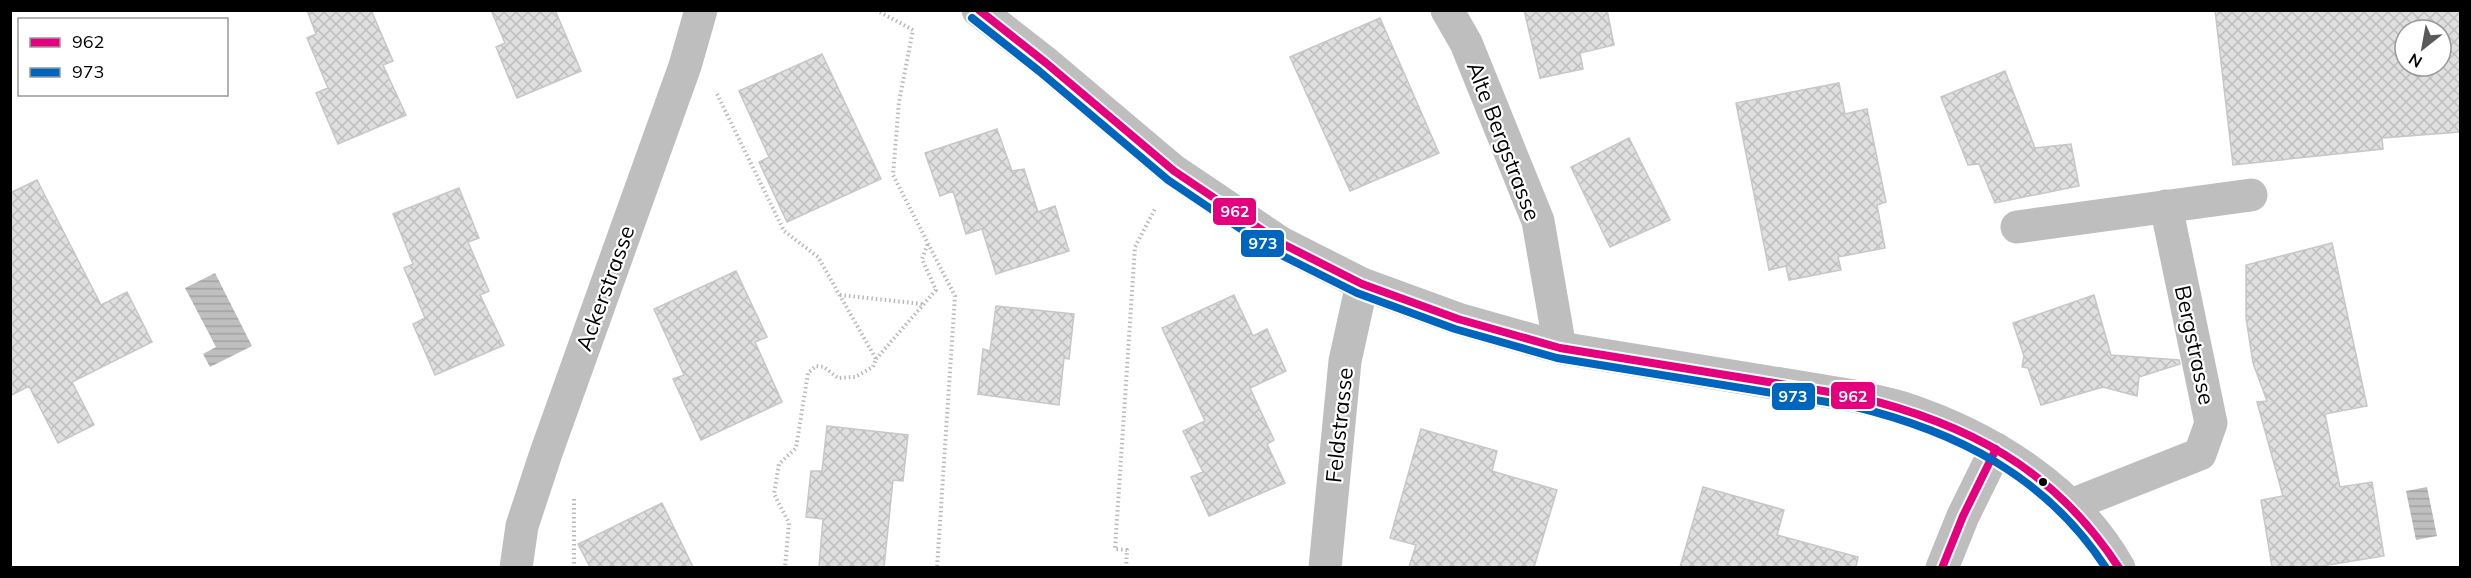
<svg xmlns="http://www.w3.org/2000/svg" width="2471" height="578" font-family="Mulish,sans-serif">
	<defs>
		<pattern id="water-rules" width="6" height="5" patternUnits="userSpaceOnUse" patternTransform="scale(1.5)"><rect width="6" height="5" fill="#bfbfbf"/><path d="M0 2.5h6" fill="none" stroke="#a2a2a2"/></pattern>
		<pattern id="building-cross-hatch" width="8" height="8" patternUnits="userSpaceOnUse" patternTransform="scale(1.5)"><rect width="8" height="8" fill="#dfdfdf"/><path d="M0 0l8 8M0 8l8-8" fill="none" stroke="#bebebe"/></pattern>
	</defs>
	<rect width="100%" height="100%" fill="#fff"/>
	<path fill="url(#water-rules)" d="M215,273l37,73 -42,21 -7,-13 13,-7 -31,-59z
		M2427,487l10,49 -21,4 -10,-49z"/>
	<path fill="url(#building-cross-hatch)" stroke="#c7c7c7" stroke-width="1.5" fill-rule="evenodd" d="M307,10h64l22,51 -10,4 23,50 -68,29 -22,-51 12,-5 -21,-50 9,-4z
		M491,10h64l26,61 -64,27 -21,-51 9,-4z
		M1524,10h83l7,35 -34,8 3,16 -43,9z
		M2215,10h245v122l-78,6 1,11 -150,16zM2405,30h36v36h-36z
		M1380,18l59,135 -89,38 -60,-134z
		M822,54l59,125 -94,43 -28,-60 10,-5 -30,-66z
		M2005,71l30,77 36,-4 8,42 -84,17 -16,-39 -11,1 -27,-68z
		M1839,83l6,31 22,-5 19,93 -9,3 8,43 -47,9 3,13 -52,10 -3,-14 -17,4 -33,-167z
		M997,129l15,42 12,-2 14,43 17,-6 14,45 -73,23 -14,-45 -16,5 -13,-43 -13,5 -15,-43z
		M1629,138l41,82 -60,27 -39,-80z
		M37,180l64,125 26,-13 25,50 -80,40 22,43 -36,18 -29,-57 -19,10v-203z
		M459,188l20,50 -11,4 21,49 -9,4 24,50 -69,30 -22,-51 12,-6 -21,-50 9,-4 -20,-50z
		M2332,243l35,163 -42,8 15,73 32,-5 12,74 -68,11h-44l-11,-67 22,-4 -26,-94 10,-1 -14,-38 -7,-45v-53z
		M736,271l31,66 -12,5 27,60 -81,38 -28,-61 11,-4 -30,-66z
		M1234,295l19,41 14,-7 19,42 -36,17 24,52 -7,4 18,39 -76,33 -18,-39 12,-5 -20,-41 22,-10 -43,-93z
		M2094,295l17,60 68,5 1,4 -41,13 -2,19 -34,-9 -62,18 -13,-37 -6,-1 2,-11 -11,-33z
		M996,306l78,8 -5,45 -5,-1 -5,47 -81,-11 5,-45 7,2z
		M827,426l81,9 -5,46 -10,-1 -9,87h-65l4,-48 -17,-2 5,-46h11z
		M1421,429l76,22 -5,20 65,19 -23,77h-125l7,-22 -26,-7z
		M1703,487l81,23 -7,25 81,22 -2,10h-176z
		M662,503l31,64h-103l-12,-23z"/>
	<g fill="none" stroke-linecap="round" stroke-linejoin="round">
		<path stroke="#b9b9b9" stroke-width="4" stroke-dasharray="1.5 3" stroke-linecap="butt" d="M876,10l37,20 -14,72 -6,73 62,121 -18,272
			M717,94l67,137 34,26 58,102 -3,8 -18,10 -17,1 -14,-11 -8,-1 -8,7 -12,75 -17,16 -5,30 15,29 -4,45
			M840,295l83,9
			M876,359l60,-69 -14,-31 6,-16
			M574,499v69
			M1126,568l1,-18 -12,-1 20,-302 21,-40"/>
		<path stroke="#bebebe" stroke-width="33" d="M1447,10l19,33 72,178 22,127
			M2017,227l234,-32
			M2071,505l129,-51 11,-31 -45,-217
			M516,568l6,-42 24,-73 139,-387 16,-56
			M1325,568l20,-207 17,-77
			M1942,568l21,-52 33,-67"/>
		<path stroke="#bebebe" stroke-width="33" d="M978,10l68,53 128,108 107,72 81,41 96,35 102,29 294,48c16,4 33,7 49,12 85,28 171,80 216,160"/>
		<g stroke="#fff" stroke-width="12">
			<path id="bus-1" d="M979,10l67,53 128,108 107,72 81,41 96,35 102,29 294,48c113,27 200,72 265,172
				M1942,568l21,-52 33,-67"/>
		</g>
		<g stroke="#fff" stroke-width="12">
			<path id="bus-2" d="M972,18l67,53 129,109 107,72 82,41 98,36 102,29 295,48c104,25 194,70 254,162"/>
		</g>
		<use href="#bus-1" stroke="#e5007d" stroke-width="8"/>
		<use href="#bus-2" stroke="#0065bd" stroke-width="8"/>
	</g>
	<circle fill="#000" stroke="#fff" stroke-width="2" cx="2043" cy="482" r="5"/>
	<g text-anchor="middle" dominant-baseline="central" stroke-width="4.5" stroke-linejoin="round" paint-order="stroke">
		<g font-size="22" fill="#000" stroke="#fff">
			<text transform="translate(1504 141) rotate(69)">Alte Bergstrasse</text>
			<text transform="translate(605 288) rotate(-70)">Ackerstrasse</text>
			<text transform="translate(2195 345) rotate(78)">Bergstrasse</text>
			<text transform="translate(1339 425) rotate(-84)">Feldstrasse</text>
		</g>
	</g>
	<g stroke="#fff" stroke-width="2">
		<rect x="1212" y="197" width="45" height="29" rx="6" fill="#e5007d"/>
		<rect x="1240" y="229" width="45" height="29" rx="6" fill="#0065bd"/>
		<rect x="1830" y="381" width="46" height="29" rx="6" fill="#e5007d"/>
		<rect x="1771" y="382" width="45" height="29" rx="6" fill="#0065bd"/>
	</g>
	<g font-size="16" text-anchor="middle" font-weight="bold" fill="#fff">
		<text x="1235" y="217">962</text>
		<text x="1263" y="249">973</text>
		<text x="1853" y="402">962</text>
		<text x="1793" y="402">973</text>
	</g>
	<rect width="2471" height="578" fill="none" stroke="#000000" stroke-width="24"/>
	<rect x="18" y="18" width="210" height="78" fill="#ffffff" stroke="#999999" stroke-width="1.5"/>
	<rect x="30" y="38" width="30" height="9" fill="#e5007d" stroke="#999999" stroke-width="1.5"/>
	<text x="72" y="48" font-size="18" fill="#000000">962</text>
	<rect x="30" y="68" width="30" height="9" fill="#0065bd" stroke="#999999" stroke-width="1.5"/>
	<text x="72" y="78" font-size="18" fill="#000000">973</text>
	<g transform="translate(2423 48) rotate(211)"><circle r="28" fill="#ffffff" stroke="#999999" stroke-width="1.5"/>
	<path d="M0-4.5L10 22L0 15L-10 22Z" fill="#595959"/>
	<text y="-9" font-size="16" font-weight="bold" text-anchor="middle" fill="#000000">N</text>
	</g>
</svg>
